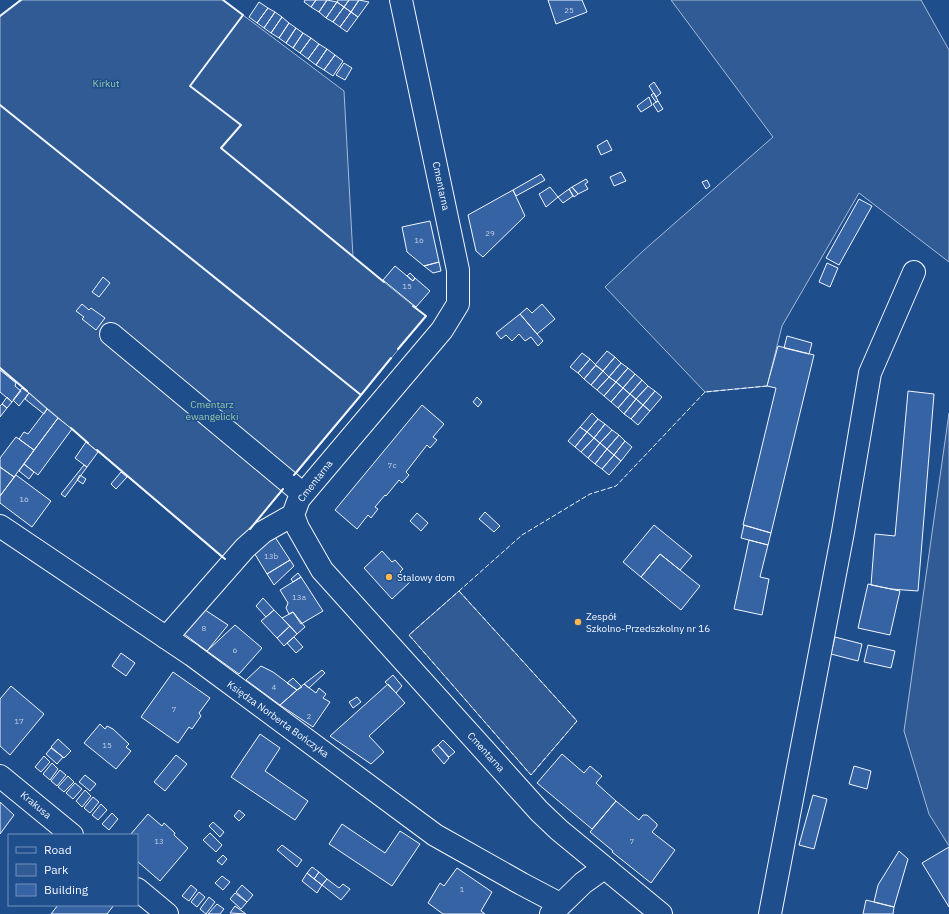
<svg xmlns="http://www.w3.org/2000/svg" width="949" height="914" font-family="'IBM Plex Sans',sans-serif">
	<rect width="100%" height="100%" fill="#1f4e8c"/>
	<path fill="#305b95" stroke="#a8bbd7" d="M20,0h203l121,91 9,166 73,59 -201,244 -225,-192v-352z
		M671,0h250l28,50v212l-90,-69 -77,133 -15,60 -62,6 -100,-105 38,-36 130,-114z
		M949,413v433l-20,-32 -25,-83z
		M459,591l118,130 -46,54 -122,-140z"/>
	<path fill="#3563a3" stroke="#f2f6ff" d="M305,0h11l-5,7 -7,-5z
		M316,0h11l-8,12 -8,-5z
		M327,0l10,2 -11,16 -7,-6z
		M338,0h11l-5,7 -7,-5z
		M349,0h10l-8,12 -7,-5z
		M359,0l10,2 -11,15 -7,-5z
		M548,0h34l5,12 -31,12z
		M259,2l9,6 -11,15 -8,-6z
		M337,2l7,5 -11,15 -7,-4z
		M344,7l7,5 -11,15 -7,-5z
		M268,8l7,4 -11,16 -7,-5z
		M275,12l7,5 -11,16 -7,-5z
		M351,12l7,5 -11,15 -7,-5z
		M282,17l7,6 -10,15 -8,-5z
		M289,23l7,5 -10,15 -7,-5z
		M296,28l7,5 -10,15 -7,-5z
		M303,33l8,5 -11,15 -7,-5z
		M311,38l8,6 -11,15 -8,-6z
		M319,44l8,5 -11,16 -8,-6z
		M327,49l8,6 -11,15 -8,-5z
		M335,55l8,6 -10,15 -9,-6z
		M344,63l8,5 -7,12 -9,-5z
		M654,82l7,11 -5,4 -7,-11z
		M654,93l4,8 -2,1 -5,-7z
		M649,97l3,8 -11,7 -4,-6z
		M658,101l5,8 -5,3 -5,-8z
		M607,140l5,10 -11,5 -4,-9z
		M621,172l5,9 -12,5 -4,-9z
		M541,174l4,6 -29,16 -3,-6z
		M586,179l2,3 -3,2 3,5 -10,5 -6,-7z
		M707,180l3,6 -4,3 -4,-7z
		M550,187l8,10 -12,10 -7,-13z
		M572,187l6,7 -4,3 -5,-8z
		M569,189l4,7 -10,7 -5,-6z
		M513,190l12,26 -42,41 -7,-6 -8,-36z
		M859,199l13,7 -33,59 -13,-7z
		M430,221l9,41 -15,4 -17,-14 -5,-25z
		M439,262l2,9 -8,2 -9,-7z
		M827,263l11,5 -8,19 -11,-5z
		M395,266l18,15 2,-3 15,13 -14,16 -33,-27z
		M410,273l5,5 -2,3 -6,-5z
		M103,277l7,6 -11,14 -7,-5z
		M82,304l7,6 2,-2 14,10 -9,12 -14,-11 2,-2 -8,-6z
		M542,304l13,15 -18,15 -17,-20 7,-6 5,5z
		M520,314l23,27 -5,5 -7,-9 -6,4 -6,-7 -7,7 -6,-6 -5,4 -5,-6z
		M787,336l25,7 -3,11 -25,-6z
		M778,346l36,9 -43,178 -28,-8 33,-137 -9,-2z
		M607,351l8,6 -12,14 -8,-6z
		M582,353l8,6 -12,14 -8,-6z
		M615,357l6,6 -12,14 -6,-6z
		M590,359l6,6 -12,14 -6,-6z
		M621,363l7,5 -12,14 -7,-5z
		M596,365l7,6 -12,14 -7,-6z
		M628,368l7,6 -12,14 -7,-6z
		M0,370l16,13 -1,3 6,5 -9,11 -12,-10z
		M603,371l6,6 -12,13 -6,-5z
		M635,374l7,6 -12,14 -7,-6z
		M609,377l7,5 -12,14 -7,-6z
		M642,380l6,6 -12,13 -6,-5z
		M616,382l7,6 -12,14 -7,-6z
		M648,386l7,5 -12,14 -7,-6z
		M22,388l7,5 -10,13 -6,-6z
		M623,388l7,6 -12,14 -7,-6z
		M655,391l7,6 -12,14 -7,-6z
		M908,391l26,3 -16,197 -27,-2 -20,-4 4,-51 20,2z
		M29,393l18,16 -3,5 -19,-15z
		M630,394l6,5 -12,15 -6,-6z
		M7,397l5,5 -5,6 -5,-4z
		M477,397l5,5 -4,5 -5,-5z
		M636,399l7,6 -12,14 -7,-5z
		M2,404l5,4 -7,9v-11z
		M422,405l22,19 -11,13 4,3 -7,8 -3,-3 -21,27 3,3 -7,8 -3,-3 -13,16 -1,-1 -10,12 3,2 -7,9 -3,-3 -11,14 -22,-19z
		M643,405l7,6 -12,14 -7,-6z
		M47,409l11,9 -24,32 -15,-11 5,-7 4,2z
		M592,413l6,6 -11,13 -7,-5z
		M58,418l14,11 -34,46 -14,-11z
		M598,419l7,5 -11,14 -7,-6z
		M605,424l7,6 -12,13 -6,-5z
		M580,427l7,5 -12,15 -7,-6z
		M612,430l7,5 -12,14 -7,-6z
		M587,432l7,6 -13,14 -6,-5z
		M619,435l6,6 -11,14 -7,-6z
		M16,437l18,13 -20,27 -14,-10v-9z
		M594,438l6,5 -12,15 -7,-6z
		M625,441l7,6 -11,14 -7,-6z
		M86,442l12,10 -11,15 -12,-9z
		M600,443l7,6 -12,15 -7,-6z
		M607,449l7,6 -12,14 -7,-5z
		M614,455l7,6 -12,14 -7,-6z
		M24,464l10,8 -5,7 -10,-8z
		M84,465l3,2 -22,30 -4,-3z
		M0,467l14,10 -14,19z
		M121,472l6,5 -11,12 -5,-5z
		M16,475l35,26 -19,26 -32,-24v-7z
		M80,475l6,4 -3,5 -6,-4z
		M485,512l15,14 -6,6 -15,-13z
		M417,513l11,10 -7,8 -11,-10z
		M654,525l38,31 -12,14 -20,-16 -19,23 -18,-15z
		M744,525l27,8 -3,12 -27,-7z
		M275,537l15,23 -23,14 -14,-23z
		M749,540l19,5 -8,32 9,2 -7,36 -28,-6z
		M382,551l10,11 3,-2 8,9 -3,3 10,10 -18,17 -28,-31z
		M660,554l40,32 -19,24 -40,-33z
		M290,560l4,6 -20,19 -7,-11z
		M298,573l3,4 -8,5 -2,-3z
		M301,577l22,34 -22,13 -8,-12 -4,2 -3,-6 2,-5 -8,-13z
		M868,584l32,7 -10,44 -32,-7z
		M263,598l11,12 -8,7 -10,-11z
		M199,606l29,19 -21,26 -27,-20z
		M274,610l16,16 -13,12 -16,-17z
		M293,612l12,15 -8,7 -15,-16z
		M235,625l27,23 -23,26 -32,-23z
		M290,626l7,8 -13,12 -7,-8z
		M294,637l9,10 -7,6 -9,-10z
		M835,637l27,7 -4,17 -27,-7z
		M868,645l27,6 -4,17 -27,-6z
		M121,653l14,10 -9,13 -14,-10z
		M261,666l12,6 24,18 -17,15 -34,-25z
		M322,670l3,3 -16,15 -5,-4z
		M173,672l37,26 -11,15 2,3 -9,13 -3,-2 -11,16 -37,-26z
		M393,675l9,11 -6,7 -11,-11z
		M293,678l9,9 -5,3 -10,-7z
		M304,684l12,9 3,-5 7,6 -3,4 7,4 -17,25 -33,-22z
		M388,684l17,19 -36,33 15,16 -13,12 -41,-28z
		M11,686l33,28 -34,41 -10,-9v-47z
		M357,697l4,5 -8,6 -4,-6z
		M100,724l5,5 2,-3 6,3 16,15 -3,3 5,4 -15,18 -32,-26z
		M260,734l20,14 -15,23 43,30 -13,19 -64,-43z
		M58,739l13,12 -7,7 -13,-11z
		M443,740l12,12 -6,5 -11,-12z
		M438,745l11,13 -5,6 -12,-14z
		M51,748l12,9 -6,7 -11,-10z
		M562,754l22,19 6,-7 12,10 -6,7 20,18 -24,28 -55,-46z
		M176,755l11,9 -22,27 -11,-9z
		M44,756l6,6 -9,10 -6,-5z
		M52,763l6,6 -8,11 -7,-6z
		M854,766l17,5 -4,18 -18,-5z
		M60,770l6,5 -9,11 -6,-5z
		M85,775l11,9 -6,7 -11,-9z
		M68,776l6,6 -10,10 -6,-5z
		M75,783l7,6 -9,10 -7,-6z
		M85,790l6,6 -9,11 -6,-6z
		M813,795l14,4 -13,50 -15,-4z
		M93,797l6,5 -9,11 -6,-5z
		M616,801l23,19 4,-5h4l10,9v2l-5,6 23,18 -24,33 -39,-31 1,-1 -23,-19z
		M0,802l14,13 -14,19z
		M101,804l6,6 -9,10 -6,-5z
		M239,810l6,5 -6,6 -5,-5z
		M112,813l6,6 -9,11 -7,-6z
		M148,814l14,12 2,-3 11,10 -1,2 14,13 -28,33 -23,-20v-26h-7z
		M213,822l11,10 -4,5 -11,-11z
		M342,824l43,29 15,-22 20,13 -28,42 -63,-42z
		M210,833l12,12 -6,7 -13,-12z
		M282,845l20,15 -5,7 -20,-17z
		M949,847v60l-27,-44z
		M899,851l9,8 -14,48 -20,-5 4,-17z
		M223,855l4,4 -5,6 -5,-4z
		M312,867l7,5 -5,7 -7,-6z
		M457,868l35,24 -11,19 4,3h-42l-15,-11 12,-20 4,3z
		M319,872l8,7 -5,6 -8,-6z
		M307,873l15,12 -5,8 -15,-12z
		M222,876l8,6 -7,8 -8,-7z
		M327,879l12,9 4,-4 7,5 -9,11 -19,-15z
		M191,885l6,5 -8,11 -7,-5z
		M242,885l11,10 -6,7 -11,-10z
		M199,892l6,5 -8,10 -6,-5z
		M235,893l12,9 -6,7 -11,-10z
		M209,897l6,5 -9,12 -6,-5z
		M866,900l28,7 -1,7h-30z
		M217,904l7,5 -4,5h-12z
		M58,905h56l-7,9h-56z
		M235,906l11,8 -16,-1z"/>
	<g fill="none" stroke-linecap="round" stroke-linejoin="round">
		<g stroke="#f2f6ff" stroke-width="24">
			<path id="minor" d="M401,0l57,270v34l-16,26 -143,169 -6,16 5,13 24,42 217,241 20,19 102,84
				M111,334l192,160
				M0,526l192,129 243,180 87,49 38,20
				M166,638l79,-90 18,-16 30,-17
				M0,776l72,59
				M137,889l30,25
				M551,914l32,-31 21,-15
				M770,914l73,-382 27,-159 44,-101"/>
		</g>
		<use href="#minor" stroke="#1f4e8c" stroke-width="22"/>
		<path stroke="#f2f6ff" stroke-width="1" stroke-dasharray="5 2" stroke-linecap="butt" d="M459,591l118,130 -46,54 -122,-140z
			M459,591l63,-56 68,-41 26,-8 89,-94 62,-6"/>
		<path stroke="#f2f6ff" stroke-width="2" d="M223,0l20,15 -53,71 51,39 -20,23 163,134
			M0,16l21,-16
			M0,105l361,290 -67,80
			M398,349l28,-33 -13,-10
			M0,368l27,23
			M361,395l30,-37
			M71,428l17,15
			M97,450l128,109
			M250,529l33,-40"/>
	</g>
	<g fill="#ffb74d" stroke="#1f4e8c" stroke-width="1.5">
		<circle cx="389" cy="577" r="4"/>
		<circle cx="578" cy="622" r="4"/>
	</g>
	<g text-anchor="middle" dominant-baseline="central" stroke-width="3" stroke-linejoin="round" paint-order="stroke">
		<g font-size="8" fill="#c3d1e8">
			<text x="569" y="10">25</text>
			<text x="490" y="233">29</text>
			<text x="419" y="240">16</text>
			<text x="407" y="286">15</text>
			<text x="392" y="465">7c</text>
			<text x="24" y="499">16</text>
			<text x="271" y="556">13b</text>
			<text x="299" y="597">13a</text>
			<text x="204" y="628">8</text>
			<text x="235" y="650">6</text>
			<text x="274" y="687">4</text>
			<text x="174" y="709">7</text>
			<text x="309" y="716">2</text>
			<text x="19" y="721">17</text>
			<text x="107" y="745">15</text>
			<text x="159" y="841">13</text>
			<text x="632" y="841">7</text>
			<text x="462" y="889">1</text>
		</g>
		<g font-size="10" fill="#97c8a6" stroke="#1f4e8c">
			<text x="106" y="83">Kirkut</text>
			<text x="212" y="404">Cmentarz<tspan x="212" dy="12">ewangelicki</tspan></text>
		</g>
		<g font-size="10" fill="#f2f6ff" stroke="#1f4e8c">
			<text transform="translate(441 186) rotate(78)">Cmentarna</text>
			<text transform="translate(315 481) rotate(-52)">Cmentarna</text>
			<text transform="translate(278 719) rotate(36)">Księdza Norberta Bończyka</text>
			<text transform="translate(486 752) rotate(48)">Cmentarna</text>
			<text transform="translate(36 805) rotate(40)">Krakusa</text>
		</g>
		<g font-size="10" fill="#f2f6ff" stroke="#1f4e8c" text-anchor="start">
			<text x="397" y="577">Stalowy dom</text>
			<text x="586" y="616">Zespół<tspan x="586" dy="12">Szkolno-Przedszkolny nr 16</tspan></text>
		</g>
	</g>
	<rect x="8" y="834" width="130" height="72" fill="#1f4e8c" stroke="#7391ba"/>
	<rect x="16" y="847" width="20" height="6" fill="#1f4e8c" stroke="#7391ba"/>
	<text x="44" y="854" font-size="12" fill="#f2f6ff">Road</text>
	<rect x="16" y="864" width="20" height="12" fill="#305b95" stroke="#7391ba"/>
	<text x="44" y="874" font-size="12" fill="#f2f6ff">Park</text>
	<rect x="16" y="884" width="20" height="12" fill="#3563a3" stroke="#7391ba"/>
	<text x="44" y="894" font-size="12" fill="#f2f6ff">Building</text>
</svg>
